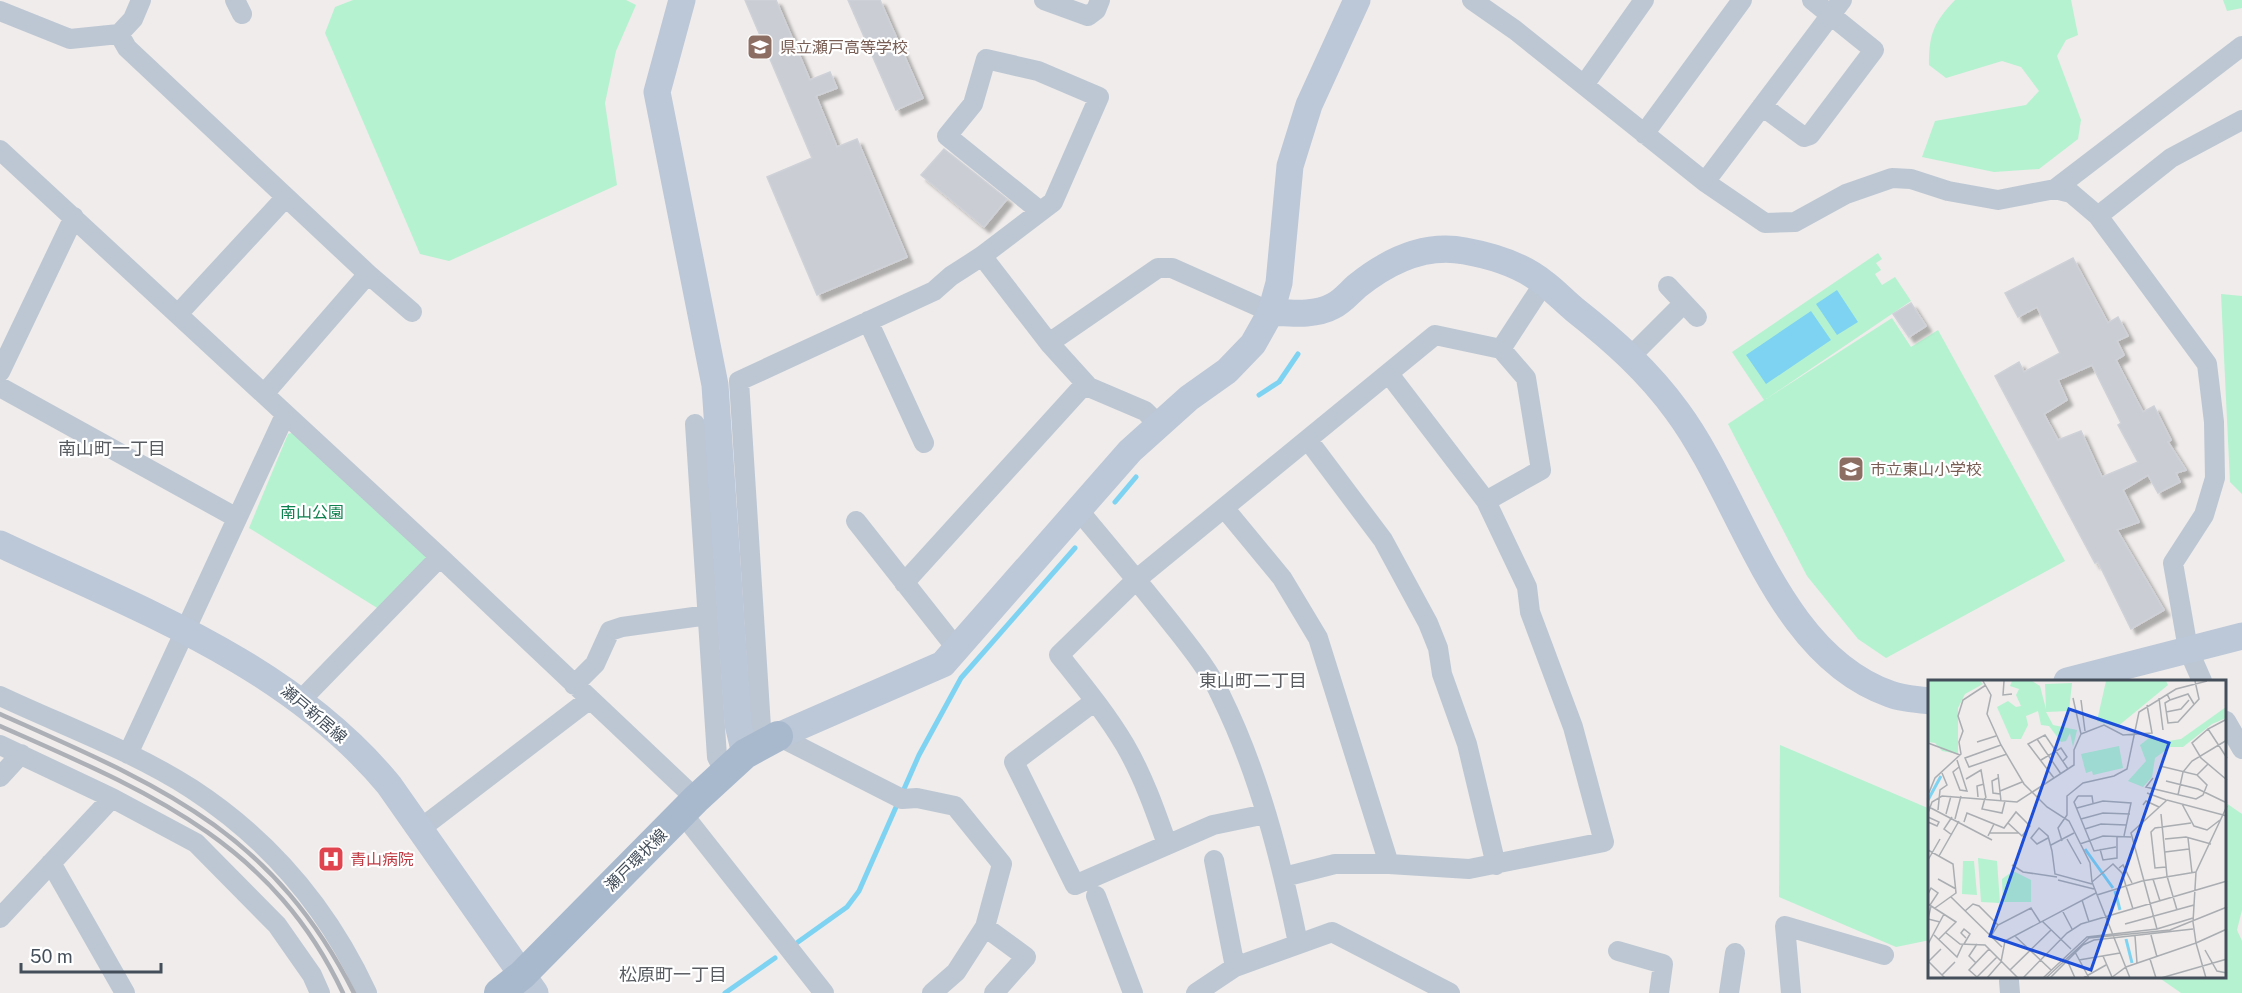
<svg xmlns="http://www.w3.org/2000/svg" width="2242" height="993" font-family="'Public Sans','Noto Sans JP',sans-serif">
	<defs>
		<filter id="shadow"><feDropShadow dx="5.5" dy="5.5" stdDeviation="1.5" flood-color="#0004"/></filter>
	</defs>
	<rect width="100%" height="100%" fill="#efeceb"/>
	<path fill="#b5f2d0" d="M353,0h273l10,5 -20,46 -11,52 12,82 -168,76 -29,-7 -95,-221 10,-26z
		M1955,0h116l7,35 -12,5 -9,16 24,64 -3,19 -39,30 -45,3 -72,-15 13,-36 91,-16 13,-14 -18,-24 -19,-6 -56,17 -17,-13c0,-30 4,-42 26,-65z
		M2223,0h19v8l-15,3z
		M1878,253l4,6 -6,4 5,7 -6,4 7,11 13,-8 16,24 -145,98 126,-81 19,29 27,-17 127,231 -179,97 -28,-19 -51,-63 -79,-152 36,-24 -32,-48z
		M2221,294l21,2v198l-12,-12z
		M294,432l134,122 -2,10 -44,47 -133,-83 39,-94z
		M1780,745l150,64v131l-34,7 -117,-50z
		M2226,803l16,11v96l-5,20 5,11v52h-61l-23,-16 68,-1z"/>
	<path fill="#7ed3f2" d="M1837,290l21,32 -21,13 -21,-31z
		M1811,311l20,29 -65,44 -20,-29z"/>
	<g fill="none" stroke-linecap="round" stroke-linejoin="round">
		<path stroke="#7ed3f2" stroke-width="5" d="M1259,395l20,-13 19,-28
			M1115,502l21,-25
			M798,942l49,-35 12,-16 60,-136 42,-77 114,-130
			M725,993l50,-35"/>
	</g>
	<path fill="#cacdd4" stroke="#cfd1d8" stroke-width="1.5" fill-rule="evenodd" filter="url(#shadow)" d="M745,0h31l34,80 20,-8 7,16 -21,8 21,51 20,-8 50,118 -90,38 -50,-118 45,-19z
		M848,0h32l43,98 -27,12z
		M944,149l63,50 -23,28 -63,-52z
		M2073,258l35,65 10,-6 10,19 -11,5 7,14 -8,5 27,52 11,-6 17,34 -3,2 18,28 -10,3 4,9 -22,11 -10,-18 -25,15 16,32 -22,8 47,80 -33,19 -33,-67 -3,1 -100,-187 24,-14 5,10 36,-19 -23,-46 -19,10 -13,-24zM2092,365l29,58 -3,2 20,37 -36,15 -21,-46 -23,9 -14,-26 23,-14 -9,-20z
		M1911,303l15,23 -17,11 -16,-23z"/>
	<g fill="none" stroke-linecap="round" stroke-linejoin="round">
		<path stroke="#bdc7d3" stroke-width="20" d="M235,0l7,14
			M1044,0l44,16 8,-6 4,-10
			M1472,0l43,30 190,152 60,41 30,-1 51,-28 46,-16 19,1 37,12 50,9 57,-11 16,4 27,23 109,148 7,58 1,56 -11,37 -31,48 15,86 14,32
			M0,11l70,28 49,-5 8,14 241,226 -104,120
			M119,34l14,-15 8,-19
			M1584,85l60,-85
			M1762,106l42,31 6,-2 64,-85 -62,-50
			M1644,134l98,-134
			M0,150l440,407 256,242
			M1705,182l137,-182
			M2055,189l187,-143
			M2098,216l73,-58 71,-38
			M982,256l67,87 38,42h-3l61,26 14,14
			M368,274l44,38
			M1668,286l29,31
			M178,314l108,-117
			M868,321l56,122
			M1049,343l109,-75h14l99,44
			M1501,349l43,-66
			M1631,356l53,-53
			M0,372l74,-155
			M0,387l237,131
			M695,424l22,333 8,16
			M1308,440l75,100 45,83 10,25 4,26 25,70 29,121
			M1225,509l57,69 36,60 71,226
			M1080,512c31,37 62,74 92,112 18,23 37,46 49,72 38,77 60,164 77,247
			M856,521l101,128
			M904,583l180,-198
			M574,685l21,-21 15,-33 12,-4 86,-12
			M0,696c64,30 133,55 192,93 78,51 136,120 175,204
			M301,700l139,-143
			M1095,701l-81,61 61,123 138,-60 53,-11
			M2226,721l16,28
			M778,736l124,63 15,-1 38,8 47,58 -17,63 -29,45 -24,21
			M762,743l-23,-362 195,-90 17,-15 31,-20 71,-54 46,-105 -61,-26 -52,-12 -13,45 -26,32 93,75
			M0,745l112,53 84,45 81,82 35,50 8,18
			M128,754l157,-339
			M0,777l21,-23
			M682,813l142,180
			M420,829l170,-130
			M1167,844c-12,-34 -24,-68 -42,-99 -19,-32 -43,-61 -66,-90l78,-76 298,-244 66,14 25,29 15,92 -55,31
			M1214,860l21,107
			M51,863l74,130
			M1284,877l51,-13h54l80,5 135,-27 -31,-115 -43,-115 -3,-25 -41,-86 -97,-127
			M1096,896l37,97
			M0,918l112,-120
			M985,927l41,30 -32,36
			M1618,951l45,13 -4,29
			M2009,981l1,12
			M1196,993l39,-26 97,-35 118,61
			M1729,993l6,-40
			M1791,993l-6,-67 99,29"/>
		<path stroke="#bcc7d7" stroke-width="27" d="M682,0l-25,92 58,293 23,339 7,30
			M1271,312c20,1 44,4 62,-6 9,-4 17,-14 24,-20 31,-25 67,-43 108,-35 28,5 57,14 79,32 11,8 20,18 31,27 38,30 73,61 102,101 66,89 99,243 213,283 12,5 27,5 40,7
			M0,544c138,65 289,120 389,241l146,208
			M2067,681l175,-45
			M778,736l165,-72 187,-213 59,-53 38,-27 26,-27 18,-32 8,-29 11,-117 19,-61 48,-105"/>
		<path stroke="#a8b9ce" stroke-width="30" d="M499,993l23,-18 174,-176 49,-45 33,-18"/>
		<path stroke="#adb0b7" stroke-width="4.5" d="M0,714c158,71 271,115 354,279
			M0,726c144,64 271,114 343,267"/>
	</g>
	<defs>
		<g id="school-square" transform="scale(1.35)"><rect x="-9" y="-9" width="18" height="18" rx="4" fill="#8d6e63" stroke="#fff"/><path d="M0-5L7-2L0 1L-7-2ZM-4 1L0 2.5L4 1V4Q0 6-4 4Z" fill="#fff"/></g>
		<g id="hospital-square" transform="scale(1.35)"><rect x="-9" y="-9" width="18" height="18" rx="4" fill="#e0444e" stroke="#fff"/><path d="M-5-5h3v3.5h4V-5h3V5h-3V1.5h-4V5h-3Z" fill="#fff"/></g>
	</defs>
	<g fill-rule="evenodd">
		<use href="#school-square" x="760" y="47"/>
		<use href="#school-square" x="1851" y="469"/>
		<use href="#hospital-square" x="331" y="859"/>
	</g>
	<g text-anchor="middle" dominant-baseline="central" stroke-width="4.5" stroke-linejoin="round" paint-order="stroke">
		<g font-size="16" fill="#785e54" stroke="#fff" text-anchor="start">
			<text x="780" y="47">県立瀬戸高等学校</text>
			<text x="1870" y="469">市立東山小学校</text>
		</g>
		<g font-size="16" fill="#0f804f" stroke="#fff">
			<text x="312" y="512">南山公園</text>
		</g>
		<g font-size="16" fill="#434e5a" stroke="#fff">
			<text transform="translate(314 714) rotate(40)">瀬戸新居線</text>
			<text transform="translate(636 860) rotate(-45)">瀬戸環状線</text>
		</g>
		<g font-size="16" fill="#be3a42" stroke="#fff" text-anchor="start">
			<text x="350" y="859">青山病院</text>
		</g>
		<g font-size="18" fill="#585c61" stroke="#fff">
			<text x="112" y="448">南山町一丁目</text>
			<text x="1253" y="680">東山町二丁目</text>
			<text x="673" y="974">松原町一丁目</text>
		</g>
	</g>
	<g transform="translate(1928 680)">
		<rect width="298" height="298" fill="#efeceb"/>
		<path d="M0,1h52l3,3 -18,10 -7,14v46l-16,-3 -7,-8 -7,-1zM84,1h20l8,5 6,23 -1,-25 27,-1 -3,28 -23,1 7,13 24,5 -4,17 -3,-14 -4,8 -5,1 -12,-16 -8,-1 -3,-14 -12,5 2,9 -7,14h-10l-14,-32 11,-6 8,6 5,-1 -5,-11 3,-6 -9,-3zM178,1h60l2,4 -51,42 -20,-6zM298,27v11l-14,6 -29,23h-13l-15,11 -3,19 -9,10 -15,-6 18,-20 -6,-16 13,-10 9,7 19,-3zM191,66l4,22 -30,7 -1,-4 -6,2 -5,-19zM50,178l19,3 3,42 -19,-1zM35,181h11l3,34 -15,-1zM85,191l18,9v22h-28l-1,-23z" fill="#b5f2d0"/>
		<path fill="none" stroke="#7ed3f2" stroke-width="3" d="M0,120l13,-24M157,169l28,39M187,211l5,19M198,259l6,24"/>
		<path fill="none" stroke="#aaadb1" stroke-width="1.5" d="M55,1l8,14 -4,19 14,31 23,39 23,23 22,14 21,42 2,19M76,1l-1,14 9,-1M239,14l3,6 -5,3 3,20 10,-1 21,-23 -4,-18M231,18l4,32M153,20l4,31M242,20l18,-6 6,10M238,32l15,-3 8,-9M299,39l-19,10 19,29M280,49l-16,14 9,15 26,22M153,54l23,-9 19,10 29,-2 -5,-28M109,59l24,35M49,62l19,-6M0,63l32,12M73,65l-36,13 4,9 38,-13M29,80l10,31 -7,-1 -7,-18 6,-5M113,80l20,-12 6,9 -4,4M232,86l37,9 11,-11M70,94l3,27M70,98l-6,3 1,12 7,1M126,98l-26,-34 17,-9 23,34M225,98l-7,9 50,12 7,-4 4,-10 -10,-10M38,99l15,-9 5,28M238,101l32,8 29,14M72,111l22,-9M219,113l19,7M0,115l7,-17 26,-24 -2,-12 4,-11 -5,-15 5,-16 23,-15M250,115l5,-23 9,-11 35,-21M150,116l-4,6 20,49 22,-4M150,116h14l1,7M50,117l-1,-11 7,-2M57,118l-3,11 20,4 3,-12M254,124l12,22 13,4 13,-10M215,125l3,-4 13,6M1,127l63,33M149,128l26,-7 28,2 -7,33M10,130l2,-20 7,-5 -5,-12M0,133l4,-11 10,-6 75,6 57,-37v-15l7,-16 -8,-36M18,134l5,-18M233,134l6,62 10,34M0,137l11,5 -2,4 -9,-4M27,139l6,-23M153,139l22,-6 27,1M36,142l3,-9 27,11 -6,12M66,144l10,4 12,-16 14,14 -8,10 -14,-13M157,149l16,-5 25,1M62,153h29M24,155l-8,-6 8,-12M120,158l-11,6 -6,-6 8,-10 9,8 4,15 3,23 37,10M260,158l4,35M139,159l14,25M237,159l21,-2 25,7M134,161l-4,-13 9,-13v-19l16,-13 31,-7 13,-7 12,-57 37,-23 31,-8M152,164l23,-8 28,1M123,165l23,-12M172,169l3,11 14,-2v-22M0,170l25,14 3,29 -21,15M237,172l24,-3M11,176l20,-35M0,180l12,-21M84,185l11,7 34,5M238,187l-11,1 -4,-36 4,-4 36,-5M191,188l4,-3 9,18M10,199l18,10M225,199l7,22M130,200l36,9M164,202l21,-18 9,9 11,36M164,202l38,96M0,214l3,-6 7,5 -8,12M169,215l45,-14 54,-9M23,217l51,50M154,220l7,22M0,224l28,18 -17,17M3,226l-3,13 12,3M134,230l10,19M37,231l8,-7 6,2 19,19M114,241l29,28M197,244l69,-19M229,249l-26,-96 36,-33 60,16M17,252l15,12 25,1 33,33M6,255l23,22 6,-13M223,255l6,22M63,256l7,-11 33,-17 9,14M87,256l36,34M207,256l2,27M0,264l16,-30M36,264l6,-10 -6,-5 -3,4 5,5M61,269l-20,21 8,7 20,-20M277,270l12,21 10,2M147,272l14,26M175,276l9,21M222,279l6,19M139,280l8,18M151,280l41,-7M0,281l17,17M0,282l13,-13M48,283l-7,-7 8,-12M82,290l41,-40M14,295l13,-13M59,298l14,-16 4,-21 91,-48M95,298l44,-45 14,-9 146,-43M115,298l44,-41 70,-8 36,-11M118,298l43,-40 81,-8 57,-23M122,298l33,-33 11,-5 99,-11M155,298l23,-13M183,298l15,-11 70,-24 -3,-21 3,-50 31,-66M233,298l66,-19M278,298l-10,-35 31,-14"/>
		<path fill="#1d4ed8" fill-opacity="0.15" stroke="#1d4ed8" stroke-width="3" d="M141,29l100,34 -78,227 -101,-34z"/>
		<rect width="298" height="298" fill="none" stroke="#434e5a" stroke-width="3"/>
	</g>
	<path d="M21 963v9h140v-9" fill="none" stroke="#434e5a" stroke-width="3"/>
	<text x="30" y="963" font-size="18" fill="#434e5a" stroke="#ffffff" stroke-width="4.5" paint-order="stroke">50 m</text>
</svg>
